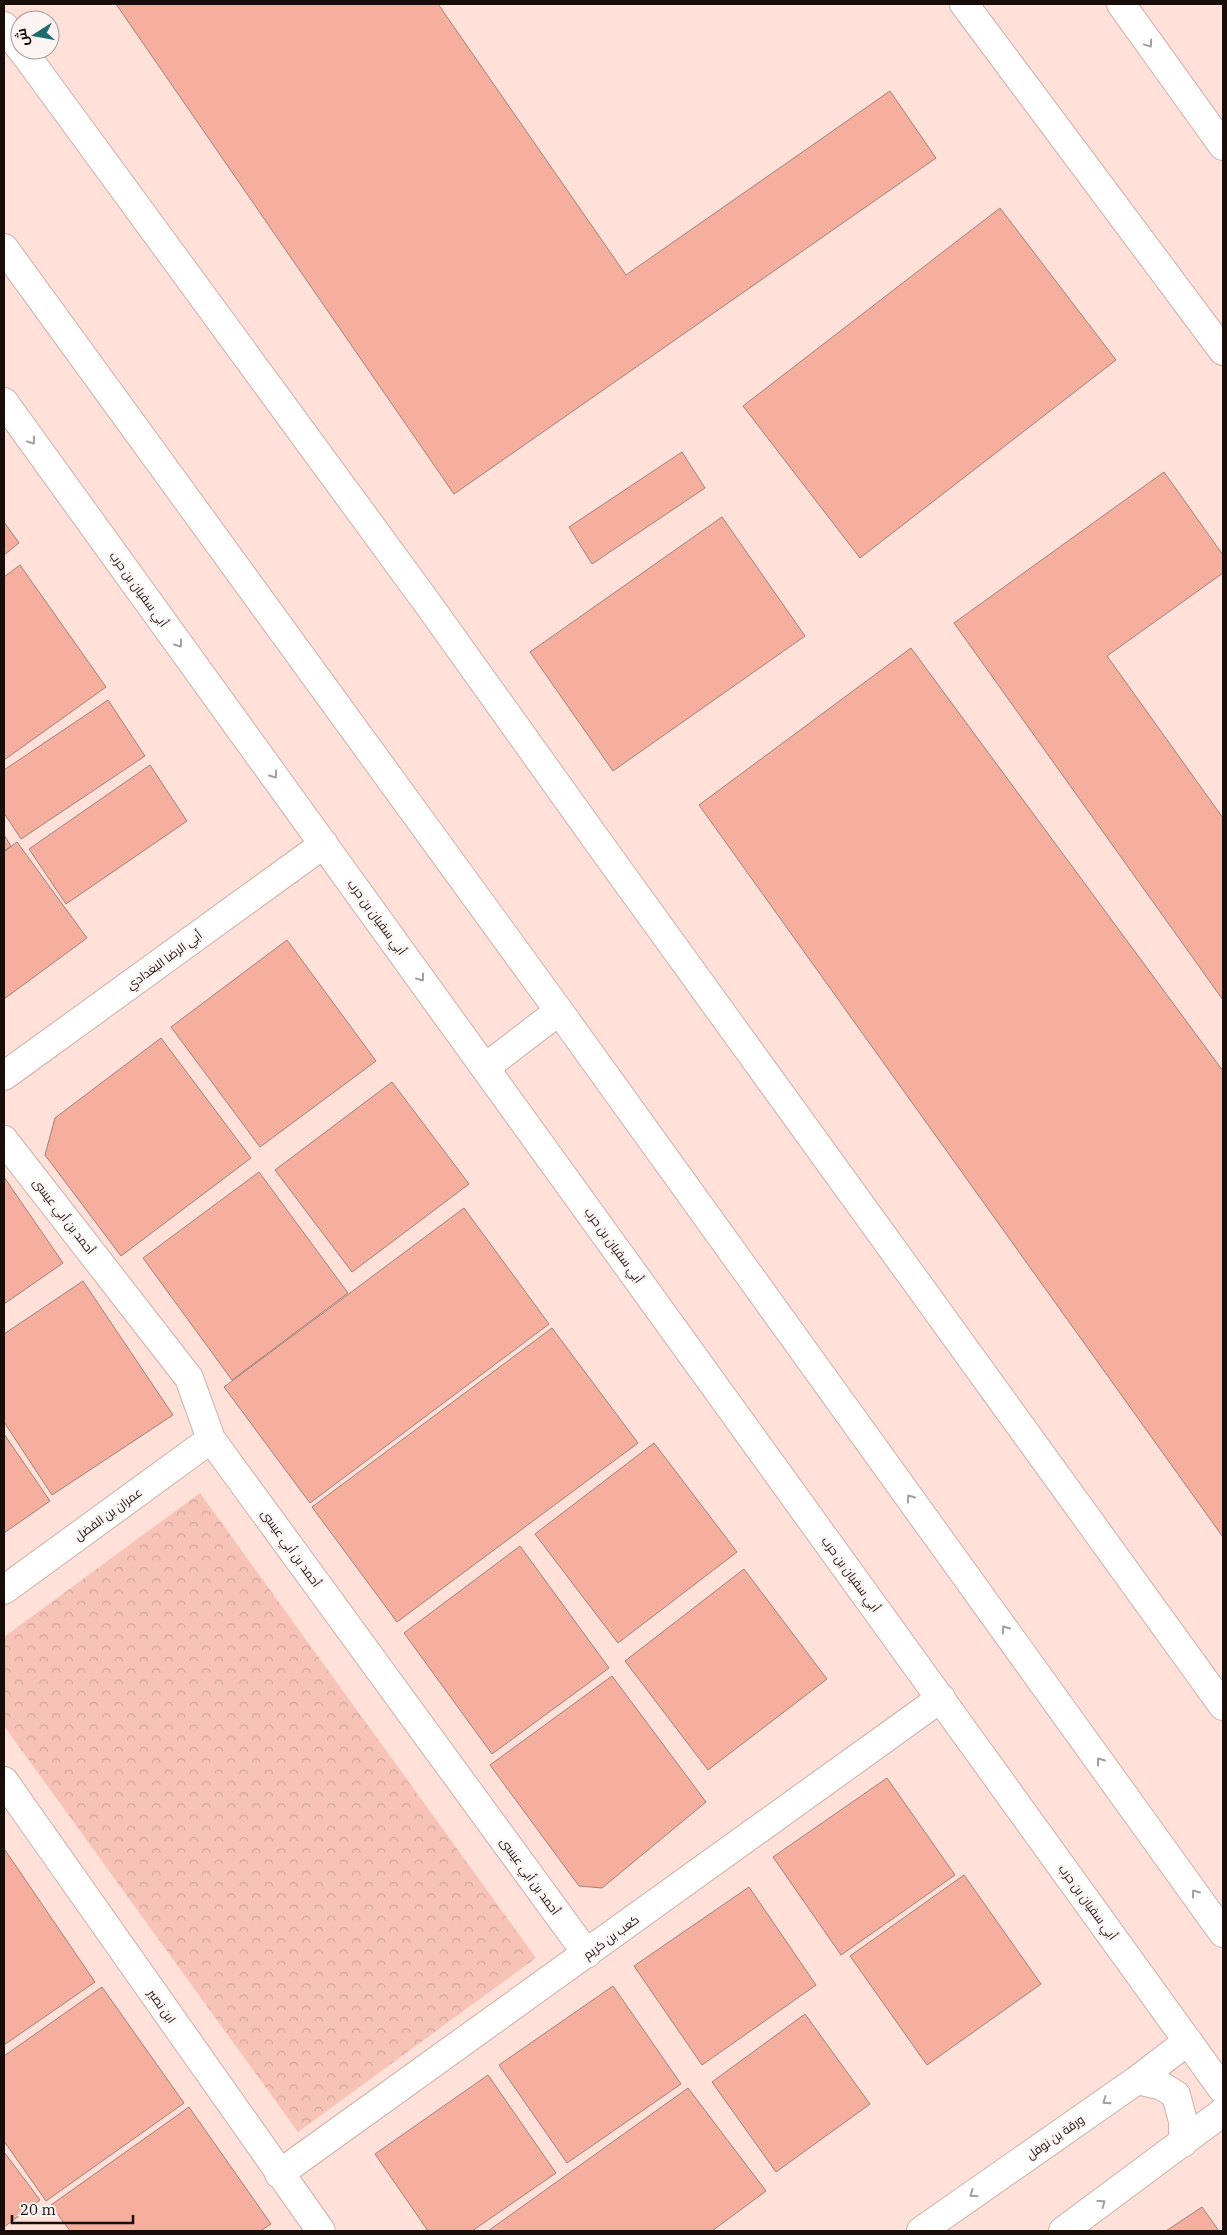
<svg xmlns="http://www.w3.org/2000/svg" width="1227" height="2235" font-family="'IBM Plex Serif',Cairo,serif">
	<defs>
		<pattern id="park-crowns" width="20" height="18" patternUnits="userSpaceOnUse" patternTransform="scale(1.25)"><rect width="20" height="18" fill="#f6c3b6"/><path d="M2 6a3 3 0 1 1 6 0M12 15a3 3 0 1 1 6 0" fill="none" stroke="#d2a69b"/></pattern>
	</defs>
	<rect width="100%" height="100%" fill="#ffe1da"/>
	<path fill="url(#park-crowns)" d="M200,1493l336,465 -238,174 -294,-406v-89z"/>
	<path fill="#f6af9f" stroke="#a18078" d="M116,4h322l188,271 264,-184 46,67 -482,336z
		M1000,208l116,152 -256,198 -117,-152z
		M682,452l23,36 -113,76 -23,-37z
		M1164,472l59,83v18l-116,83 116,162v182l-269,-377z
		M722,517l83,119 -192,135 -83,-119z
		M4,522l15,21 -15,12z
		M20,565l86,122 -102,73v-183z
		M911,648l312,423v466l-524,-732z
		M108,700l37,56 -124,83 -17,-26v-43z
		M150,765l37,56 -121,83 -37,-55z
		M4,835l7,11 -7,5z
		M17,842l70,96 -83,61v-147z
		M287,940l89,121 -116,86 -89,-120z
		M161,1038l90,120 -130,98 -76,-101 10,-37z
		M392,1082l77,102 -117,88 -77,-102z
		M259,1172l89,121 -116,87 -89,-122z
		M4,1177l59,86 -59,41z
		M464,1208l85,116 -239,179 -86,-116z
		M83,1281l90,134 -121,80 -48,-73v-88z
		M552,1328l86,115 -241,179 -85,-115z
		M4,1434l46,67 -46,32z
		M654,1443l83,109 -119,91 -83,-109z
		M520,1546l89,122 -117,86 -88,-121z
		M744,1569l83,110 -119,91 -83,-109z
		M612,1676l94,126 -104,86 -23,-2 -89,-121z
		M887,1778l68,97 -114,80 -68,-98z
		M5,1850l90,132 -91,63v-194z
		M964,1875l77,109 -114,81 -77,-109z
		M749,1887l67,98 -114,80 -68,-99z
		M613,1986l68,98 -114,79 -68,-98z
		M102,1987l82,116 -138,98 -42,-60v-85z
		M805,2014l65,90 -94,68 -64,-90z
		M488,2075l68,98 -84,58h-44l-53,-77z
		M688,2088l78,103 -54,40h-224z
		M189,2107l82,117 -11,7h-190l-19,-26z
		M4,2152l36,48 -36,27z
		M1202,2207l17,24h-53z"/>
	<g fill="none" stroke-linecap="round" stroke-linejoin="round">
		<g stroke="#d0ada5" stroke-width="30">
			<path id="minor" d="M964,4l259,347
				M1121,4l102,142
				M4,26l16,22
				M22,50l406,554 173,242 622,860
				M4,248l555,763 664,922
				M4,402l1219,1688
				M486,1067l73,-56
				M4,1076l320,-232
				M4,1140l185,238 22,61 376,515
				M4,1590l207,-151
				M4,1781l317,450
				M1137,2080l25,6 14,9 7,26v22
				M279,2174l662,-476
				M921,2231l216,-151 51,-39
				M1063,2231l160,-119"/>
		</g>
		<use href="#minor" stroke="#fff" stroke-width="28"/>
	</g>
	<defs><path id="oneway-chevron" d="M-2-3.5L2.5 0L-2 3.5" fill="none" stroke-width="1.6" stroke-linecap="round" stroke-linejoin="round" transform="scale(1.25)"/></defs>
	<g stroke="#a39e9d">
		<use href="#oneway-chevron" transform="translate(1149 44) rotate(56)"/>
		<use href="#oneway-chevron" transform="translate(32 441) rotate(54)"/>
		<use href="#oneway-chevron" transform="translate(179 644) rotate(54)"/>
		<use href="#oneway-chevron" transform="translate(274 775) rotate(54)"/>
		<use href="#oneway-chevron" transform="translate(421 978) rotate(54)"/>
		<use href="#oneway-chevron" transform="translate(910 1498) rotate(-126)"/>
		<use href="#oneway-chevron" transform="translate(1005 1629) rotate(-126)"/>
		<use href="#oneway-chevron" transform="translate(1100 1761) rotate(-126)"/>
		<use href="#oneway-chevron" transform="translate(1195 1893) rotate(-126)"/>
		<use href="#oneway-chevron" transform="translate(1106 2101) rotate(145)"/>
		<use href="#oneway-chevron" transform="translate(973 2194) rotate(145)"/>
		<use href="#oneway-chevron" transform="translate(1102 2203) rotate(-36)"/>
	</g>
	<g text-anchor="middle" dominant-baseline="central" stroke-width="4" stroke-linejoin="round" paint-order="stroke">
		<g font-size="12" fill="#190d0a" stroke="#fbf4f2">
			<text transform="translate(139 589) rotate(54)">أبي سفيان بن حرب</text>
			<text transform="translate(377 917) rotate(54)">أبي سفيان بن حرب</text>
			<text transform="translate(164 960) rotate(-36)">أبي الرضا البغدادي</text>
			<text transform="translate(64 1216) rotate(52)">أحمد بن أبي عيسى</text>
			<text transform="translate(614 1245) rotate(54)">أبي سفيان بن حرب</text>
			<text transform="translate(108 1514) rotate(-36)">عمران بن الفضل</text>
			<text transform="translate(291 1548) rotate(54)">أحمد بن أبي عيسى</text>
			<text transform="translate(851 1574) rotate(54)">أبي سفيان بن حرب</text>
			<text transform="translate(530 1876) rotate(54)">أحمد بن أبي عيسى</text>
			<text transform="translate(1088 1902) rotate(54)">أبي سفيان بن حرب</text>
			<text transform="translate(611 1937) rotate(-36)">كعب بن كريم</text>
			<text transform="translate(162 2006) rotate(55)">ابن نصير</text>
			<text transform="translate(1055 2137) rotate(-35)">ورقة بن نوفل</text>
		</g>
	</g>
	<rect width="1227" height="2235" fill="none" stroke="#190d0a" stroke-width="10"/>
	<g transform="translate(35 35) rotate(259)"><circle r="24" fill="#fbf4f2" stroke="#a19895"/>
	<path d="M0-4L9 19L0 12L-9 19Z" fill="#1f6c6f"/>
	<text y="-8" font-size="14" font-weight="bold" text-anchor="middle" fill="#190d0a">ش</text>
	</g>
	<path d="M12 2215v8h121v-8" fill="none" stroke="#190d0a" stroke-width="2.5"/>
	<text x="20" y="2215" font-size="15" fill="#190d0a" stroke="#fbf4f2" stroke-width="4" paint-order="stroke">20 m</text>
</svg>
